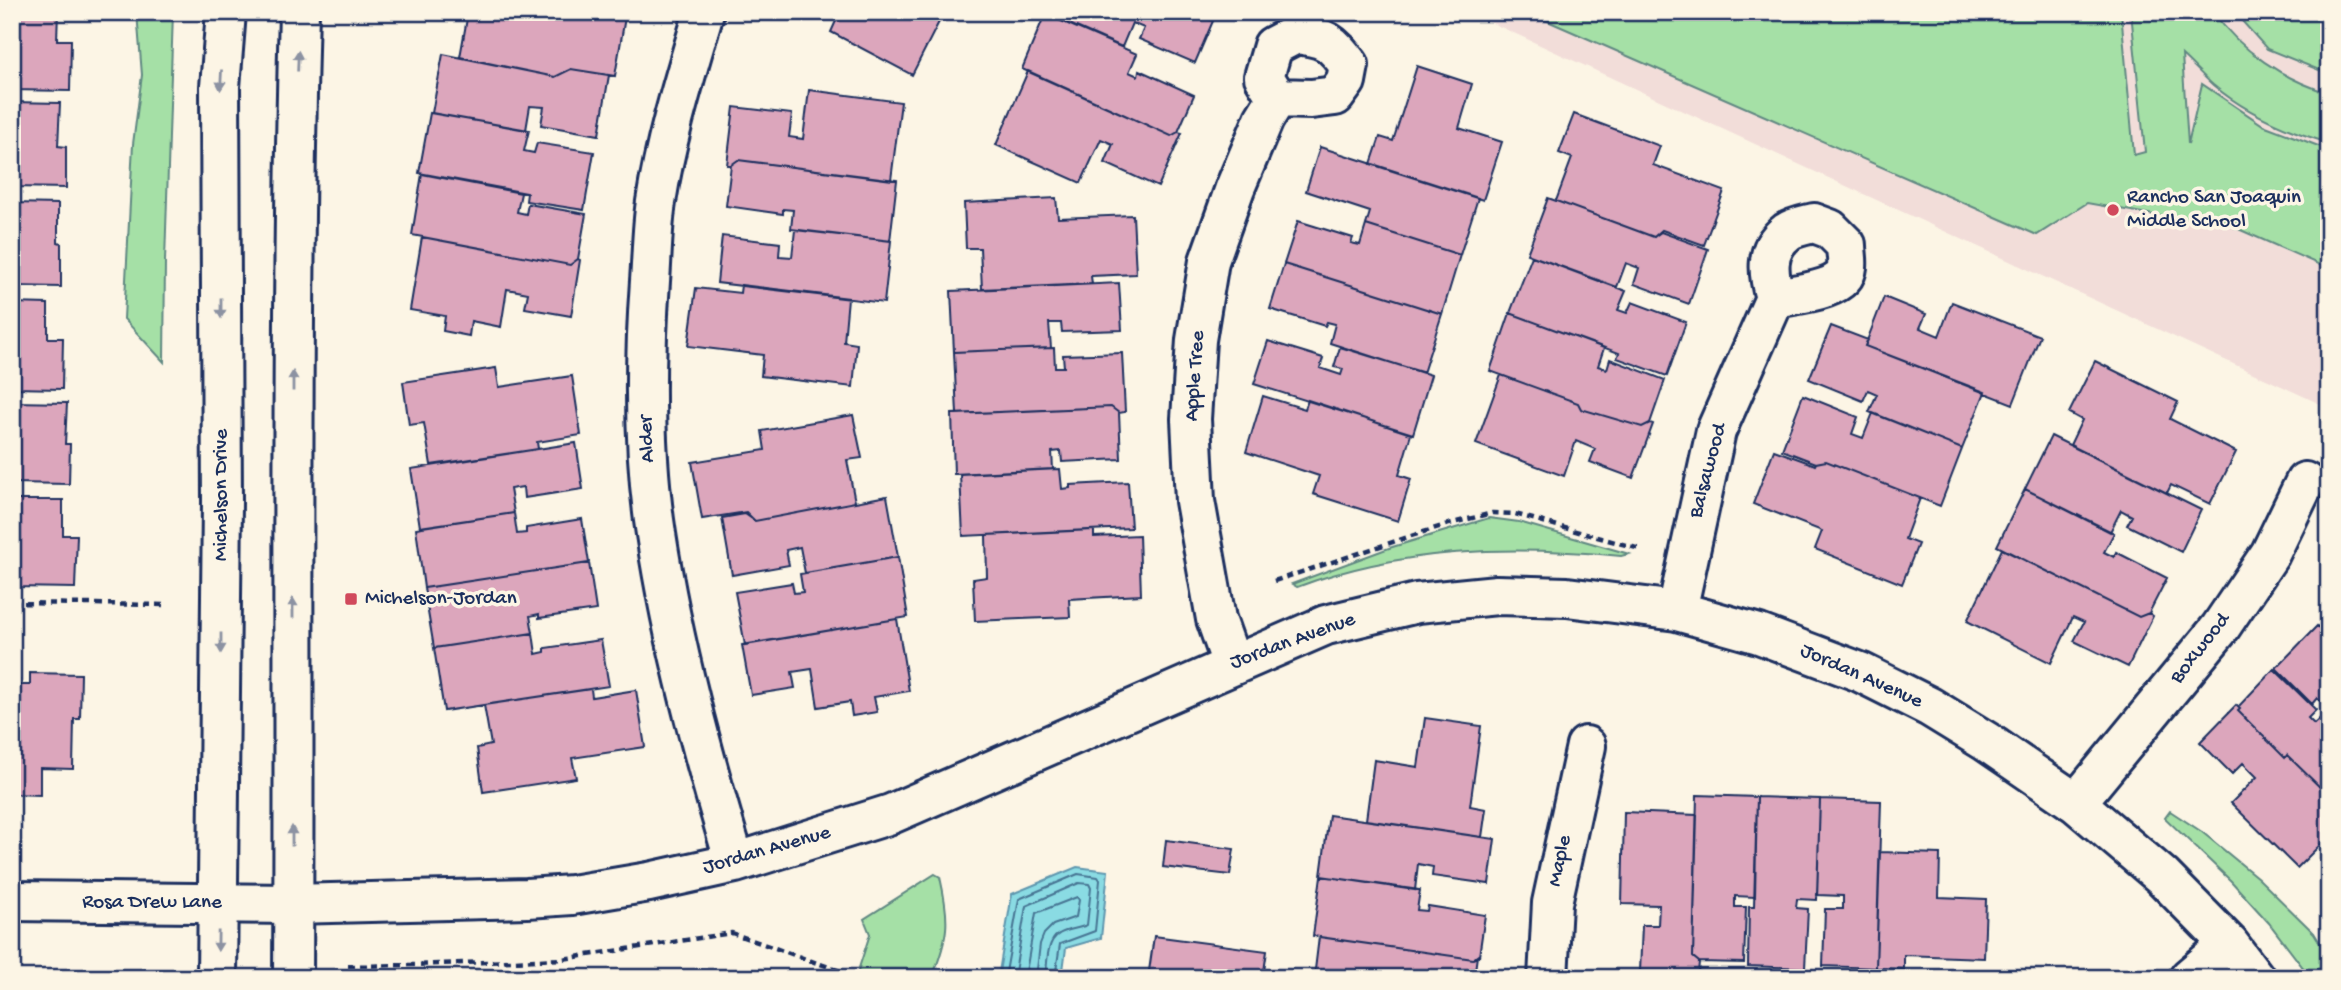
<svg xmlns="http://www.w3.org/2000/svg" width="2341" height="990" font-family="'Gochi Hand',sans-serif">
	<rect width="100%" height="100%" fill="#fcf5e5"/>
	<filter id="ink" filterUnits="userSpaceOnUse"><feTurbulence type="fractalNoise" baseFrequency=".0143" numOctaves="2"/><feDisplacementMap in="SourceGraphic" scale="14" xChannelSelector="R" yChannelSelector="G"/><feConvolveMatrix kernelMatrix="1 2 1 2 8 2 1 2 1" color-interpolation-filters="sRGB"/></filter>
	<g filter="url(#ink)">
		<path fill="#f2ddd9" d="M1468,12h861v396z"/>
		<path fill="#a5e0a6" stroke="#608882" stroke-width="2" d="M137,12h36l-8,249 -1,101 -40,-43 9,-175 9,-69z
			M1527,12h594l13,143 11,-3 -14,-140h82c27,38 71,68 116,81v50c-41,-12 -83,-30 -116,-58 -11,-10 -21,-21 -31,-30l6,89 14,-60 61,41 66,25v119l-102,-45 -68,-8 -72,-13 -50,32z
			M2234,12h95v62l-62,-25z
			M1489,518l30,4 110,32 -8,2c-109,-11 -221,-8 -324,31l-5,-3 97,-36z
			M2170,811l32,21 56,46 56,55 14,23 1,22h-18l-42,-55 -38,-42 -66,-63z
			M935,874l5,3c10,44 9,58 -8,101h-63l-11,-7 12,-37 -6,-15z"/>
		<path fill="#8adbe3" stroke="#5e96ae" stroke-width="2" d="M1077,867l31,4 -7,67 -35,10 -4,30h-64l14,-84z"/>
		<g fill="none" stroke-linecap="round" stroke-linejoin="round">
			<path stroke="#477493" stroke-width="2" d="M1005,978l14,-79 59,-25 20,3 2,3 -5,51 -35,13 -5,34
				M1014,978l12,-72 53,-23 10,1 2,4 -4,37c-9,4 -20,4 -28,9 -13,7 -12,31 -13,44
				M1025,978l11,-65 41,-16 2,3 -3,17 -23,8 -9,9 -4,10 -4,34"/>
		</g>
		<path fill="#dca6bc" stroke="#1b2f5e" stroke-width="2" d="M12,12h46l-1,28h14l-1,51 -58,-1z
			M465,12h131l29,5 -10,59 -44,-7 -16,8 -95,-20 8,-44z
			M840,12h104l-32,63 -81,-43z
			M1042,12h153l18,9 -18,42 -56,-24 5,-11 -12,-5 -10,24z
			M1045,14l92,40 -8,18 9,4 1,-6 55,25 -16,37 -7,4 -149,-67z
			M443,54l112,23 16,-8 38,6 -10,60 -58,-10 3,-18 -14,-1 -4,24 -94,-17z
			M1417,66l55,18 -13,44 43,14 -19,58 -112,-36 9,-27 13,4z
			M1028,71l143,65 7,-4 4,1 -24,54 -53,-24 8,-19 -12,-5 -20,44 -85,-38z
			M809,90l92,12 -10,78 -153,-20 -7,5h-4l7,-58 58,7 -3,23 14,2z
			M12,102l48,1 -2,43 8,1v41l-54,-1z
			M430,113l99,17 -5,21 10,2 3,-10 57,9 -10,58 -58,-9 1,-8 -108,-20z
			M1574,114l86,32 -7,19 71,26 -20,54 -42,-15 -8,7 -98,-36 16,-43 -13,-5z
			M1320,147l158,51 -18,57 -94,-30 4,-13 -64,-21z
			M738,160l159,20 -7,61 -99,-12 2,-19 -10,-1v5l-57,-8 5,-41z
			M422,174l99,19 -4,19 9,2 2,-10 58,10 -8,45 -8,6 -158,-30z
			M1056,198l2,20 75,-3 3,59 -45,2 1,8 -110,5 -2,-41h-14l-2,-45z
			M1548,198l106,39 7,-5 47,17 -19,55 -55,-20 5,-16 -13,-5 -9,24 -90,-33z
			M12,203l46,1v38l3,1v44l-49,-1z
			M1298,221l55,17 -2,5 9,2 6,-20 94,30 -18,59 -158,-50z
			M795,230l96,11 -7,62 -167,-20 5,-47 58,7 -1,13 13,1z
			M422,237l148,28 8,-6 2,1 -9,56 -46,-8 3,-15 -21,-4 -6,38 -30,-6 -2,15 -26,-5 2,-15 -35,-6z
			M1532,256l94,35 -8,19 9,3 5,-11 54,20 -19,54 -50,-18 2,-5 -109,-40z
			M1284,264l158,50 -19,59 -93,-30 5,-19 -8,-2 -2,4 -55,-17z
			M1119,283l3,47 -60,2 -1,-9h-12l2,25 -97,4 -3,-61z
			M741,285l107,13 -4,44 13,2 -4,43 -92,-11 2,-21 -75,-9 8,-58 44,5z
			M1884,297l42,17 -6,14 19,8 13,-34 88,34 -27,68 -148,-58z
			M12,303l36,1v34h15l-1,51 -50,-1z
			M1510,313l94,35 -6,18 9,3 3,-10 55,21 -15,43 -8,4 -61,-18 -3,-6 -88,-32z
			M1831,326l37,14 -3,6 120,46 -23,57 -93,-37 8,-18 -9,-4 -5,11 -54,-22z
			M1268,341l55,17 -3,10 21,7 2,-6 -9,-2 6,-20 91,28 -18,59 -159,-50z
			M1054,348l1,19h9l-1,-12 59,-2 3,59 -6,1 -8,-6 -154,7 -3,-62z
			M2095,361l83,41 -8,17 66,33 -26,52 -39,-19 -4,8 -97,-48 12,-25 -13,-7z
			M496,368l3,19 73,-11 9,59 -44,7 1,7 -107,16 -7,-42 -15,2 -6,-43z
			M1501,375l77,28 3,6 61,18 8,-4 3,1 -20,54 -43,-16 5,-13 -19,-8 -12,35 -88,-32z
			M1803,395l55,22 -6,17 11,4 10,-25 89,36 -22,57 -114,-45 -10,2 -34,-13z
			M1263,396l42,13 3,-9 103,34 -12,41 12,4 -13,42 -85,-27 6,-18 -73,-24z
			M12,402l55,1 -2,41h5l-1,40 -57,-1z
			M1111,407l8,6 2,46 -59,3 -1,-11 -9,1 1,17 -99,5 -2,-60z
			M853,415l9,43 -15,2 8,42 -100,19 -9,-9 -44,7 -10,-57 73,-12 -3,-19z
			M2051,436l150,74 -20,42 -54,-27 5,-9 -11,-6 -11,22 -85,-43z
			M576,443l7,46 -59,9 -1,-11 -13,2 4,24 -94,14 -9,-58z
			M1774,450l41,15 1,-2 10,-2 94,37 -15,41 13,5 -16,40 -87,-35 7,-18 -69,-27z
			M1060,469l2,20 8,-1v-3l58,-3 3,46 -168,8 -3,-62z
			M2025,489l89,44 -10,19 10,5 2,-5 51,26 -18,35 -10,4 -142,-71z
			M887,496l11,61 -93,16 -5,-26 -14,3 3,15 -57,10 -10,-57 23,-4 10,7z
			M12,500h51v35h14l-2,53 -63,-1z
			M514,513l3,21 9,-1v-5l56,-9 7,44 -165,25 -8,-60z
			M1094,530v7l45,-2 2,60 -72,4 1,18 -95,4 -2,-42 14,-2 -1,-42z
			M2002,549l137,68 10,-4 4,3 -25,51 -54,-26 10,-19 -11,-5 -22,46 -84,-42z
			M898,557l10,60 -163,28 -10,-53 57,-9 2,10 9,-1 -3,-18z
			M589,563l7,47 -57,8v-4l-9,2 3,17 -99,15 -10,-60z
			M897,619l12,72 -35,6 3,15 -25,4 -2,-14 -32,5 -6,-38 -20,3 3,16 -44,7 -9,-50z
			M2317,626l12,11v73l-12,-12 -5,6 -36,-36z
			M533,633l3,21 9,-2v-4l56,-8 8,46 -165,25 -10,-63z
			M2274,669l42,41 -8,8 6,6 15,-14v86l-42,-41 -2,3 -47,-47 2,-2 -2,-2z
			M30,673l51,1 -1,45h-6l-1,50 -33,-1v27l-28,-1v-114h7l-1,5h12z
			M591,689l1,8 44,-7 9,57 -73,11 4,20 -93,14 -6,-44 14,-3 -7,-40z
			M2236,705l4,4 -2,2 47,47 2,-3 42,41v40l-32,32 -66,-65 26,-26 -14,-14 -11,11 -32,-32z
			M1425,718l56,8 -11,80 16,3 -4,28 -116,-17 8,-60 44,7z
			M1697,795l60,2 -2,100 -20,-1v11h11l-2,56 -45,-1 -6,-5z
			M1757,797l63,2 -3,101 -20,-1 -1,9 12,1 -3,59 -57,-2 1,-59h5z
			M1820,799l61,2 -5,167 -53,-2 2,-57h18v-13l-26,-1z
			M1624,812l73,3 -4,142 6,5 -1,11 -58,-1 2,-47h16l1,-20 -37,-1z
			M1329,815l166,24 -6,45 -57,-8 1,-9 -15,-3 -3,26 -94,-14z
			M1166,840l68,9 -4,26 -67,-8z
			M1880,852l60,2 -1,43 47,2 -2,59 -80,-3v14l-28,-1z
			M1321,876l99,14 -3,20 10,1 1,-5 57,9 -6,41 -6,3 -160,-23z
			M1154,936l113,15 -4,27h-115z
			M1319,937l154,22 4,-3 -3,22h-160z"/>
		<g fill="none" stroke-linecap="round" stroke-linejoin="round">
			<g stroke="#1b2f5e" stroke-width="44">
				<path id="minor" d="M704,12c-18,62 -38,125 -48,190 -4,26 -4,53 -6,79 -6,84 -7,169 6,253 17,112 47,221 79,329
					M1296,34c30,4 35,7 53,31l-3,16 -11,15 -24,3 -34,-1 -13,-21 9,-31z
					M1814,223l16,6 16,16c0,7 2,15 1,22 -2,24 -52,27 -72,31 -7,-24 -11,-48 12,-66 7,-5 19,-7 27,-9z
					M1677,611l39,-180 59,-133
					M1232,664l-16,-45 -21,-118 -4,-82 5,-79 13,-79 26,-73 29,-69 13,-21
					M2076,803l144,-175 50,-74 35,-72
					M12,901l280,3 235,-6 45,-3 77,-13 86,-19 156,-49 435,-189 91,-22 80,-8 70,2 110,14 82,23 101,38 70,35 57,35 89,61 86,73 67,68 26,34
					M1548,978l4,-75 34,-157
					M2189,978l40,-34"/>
			</g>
			<g stroke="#1b2f5e" stroke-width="44">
				<path id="major" d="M217,978l5,-476 -2,-415 6,-75
					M293,978c2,-322 -3,-644 6,-966"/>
			</g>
			<path stroke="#1b2f5e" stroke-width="4.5" stroke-dasharray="7 5" stroke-linecap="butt" d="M1274,581l171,-56 47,-12 23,1 125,35
				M12,603l154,2
				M348,966l67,-1 147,-6 170,-26 108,38 10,7
				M69,974v4"/>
			<use href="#minor" stroke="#fcf5e5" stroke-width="38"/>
			<use href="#major" stroke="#fcf5e5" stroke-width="38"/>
		</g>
		<defs><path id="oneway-solid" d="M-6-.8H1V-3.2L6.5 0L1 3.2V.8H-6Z" transform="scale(1.75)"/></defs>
		<g fill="#8c92a2">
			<use href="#oneway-solid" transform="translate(298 61) rotate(-88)"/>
			<use href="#oneway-solid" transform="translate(221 80) rotate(93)"/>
			<use href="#oneway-solid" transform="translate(221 308) rotate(90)"/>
			<use href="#oneway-solid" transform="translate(293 381) rotate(-90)"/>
			<use href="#oneway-solid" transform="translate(293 608) rotate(-90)"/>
			<use href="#oneway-solid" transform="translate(221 643) rotate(90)"/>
			<use href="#oneway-solid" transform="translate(292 836) rotate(-90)"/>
			<use href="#oneway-solid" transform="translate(218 941) rotate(91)"/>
		</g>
	</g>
	<g fill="#d1495b" stroke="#fcf5e5" stroke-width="2.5">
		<circle cx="2113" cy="210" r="7"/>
		<rect x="344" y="592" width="14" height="14" rx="3.5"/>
	</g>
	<g text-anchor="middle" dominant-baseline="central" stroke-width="7" stroke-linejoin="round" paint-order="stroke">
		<g font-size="21" fill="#1b2f5e" stroke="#fcf5e5" text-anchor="start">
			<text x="2127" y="198">Rancho San Joaquin<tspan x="2127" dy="24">Middle School</tspan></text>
			<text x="365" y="599">Michelson-Jordan</text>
		</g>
		<g font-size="21" fill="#1b2f5e" stroke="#fcf5e5">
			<text transform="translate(1196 376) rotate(-86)">Apple Tree</text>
			<text transform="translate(648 439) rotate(-93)">Alder</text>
			<text transform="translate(1709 471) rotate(-75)">Balsawood</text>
			<text transform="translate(222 495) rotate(-90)">Michelson Drive</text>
			<text transform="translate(1293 642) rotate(-20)">Jordan Avenue</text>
			<text transform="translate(2201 649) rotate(-52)">Boxwood</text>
			<text transform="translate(1861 677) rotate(24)">Jordan Avenue</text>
			<text transform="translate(767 851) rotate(-16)">Jordan Avenue</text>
			<text transform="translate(1561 861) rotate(-78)">Maple</text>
			<text x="152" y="903">Rosa Drew Lane</text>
		</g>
	</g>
	<rect width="2341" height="990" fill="none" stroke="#fcf5e5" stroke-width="42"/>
	<rect x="21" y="21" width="2299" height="948" fill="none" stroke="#1b2f5e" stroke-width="2.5" filter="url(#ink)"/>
</svg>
